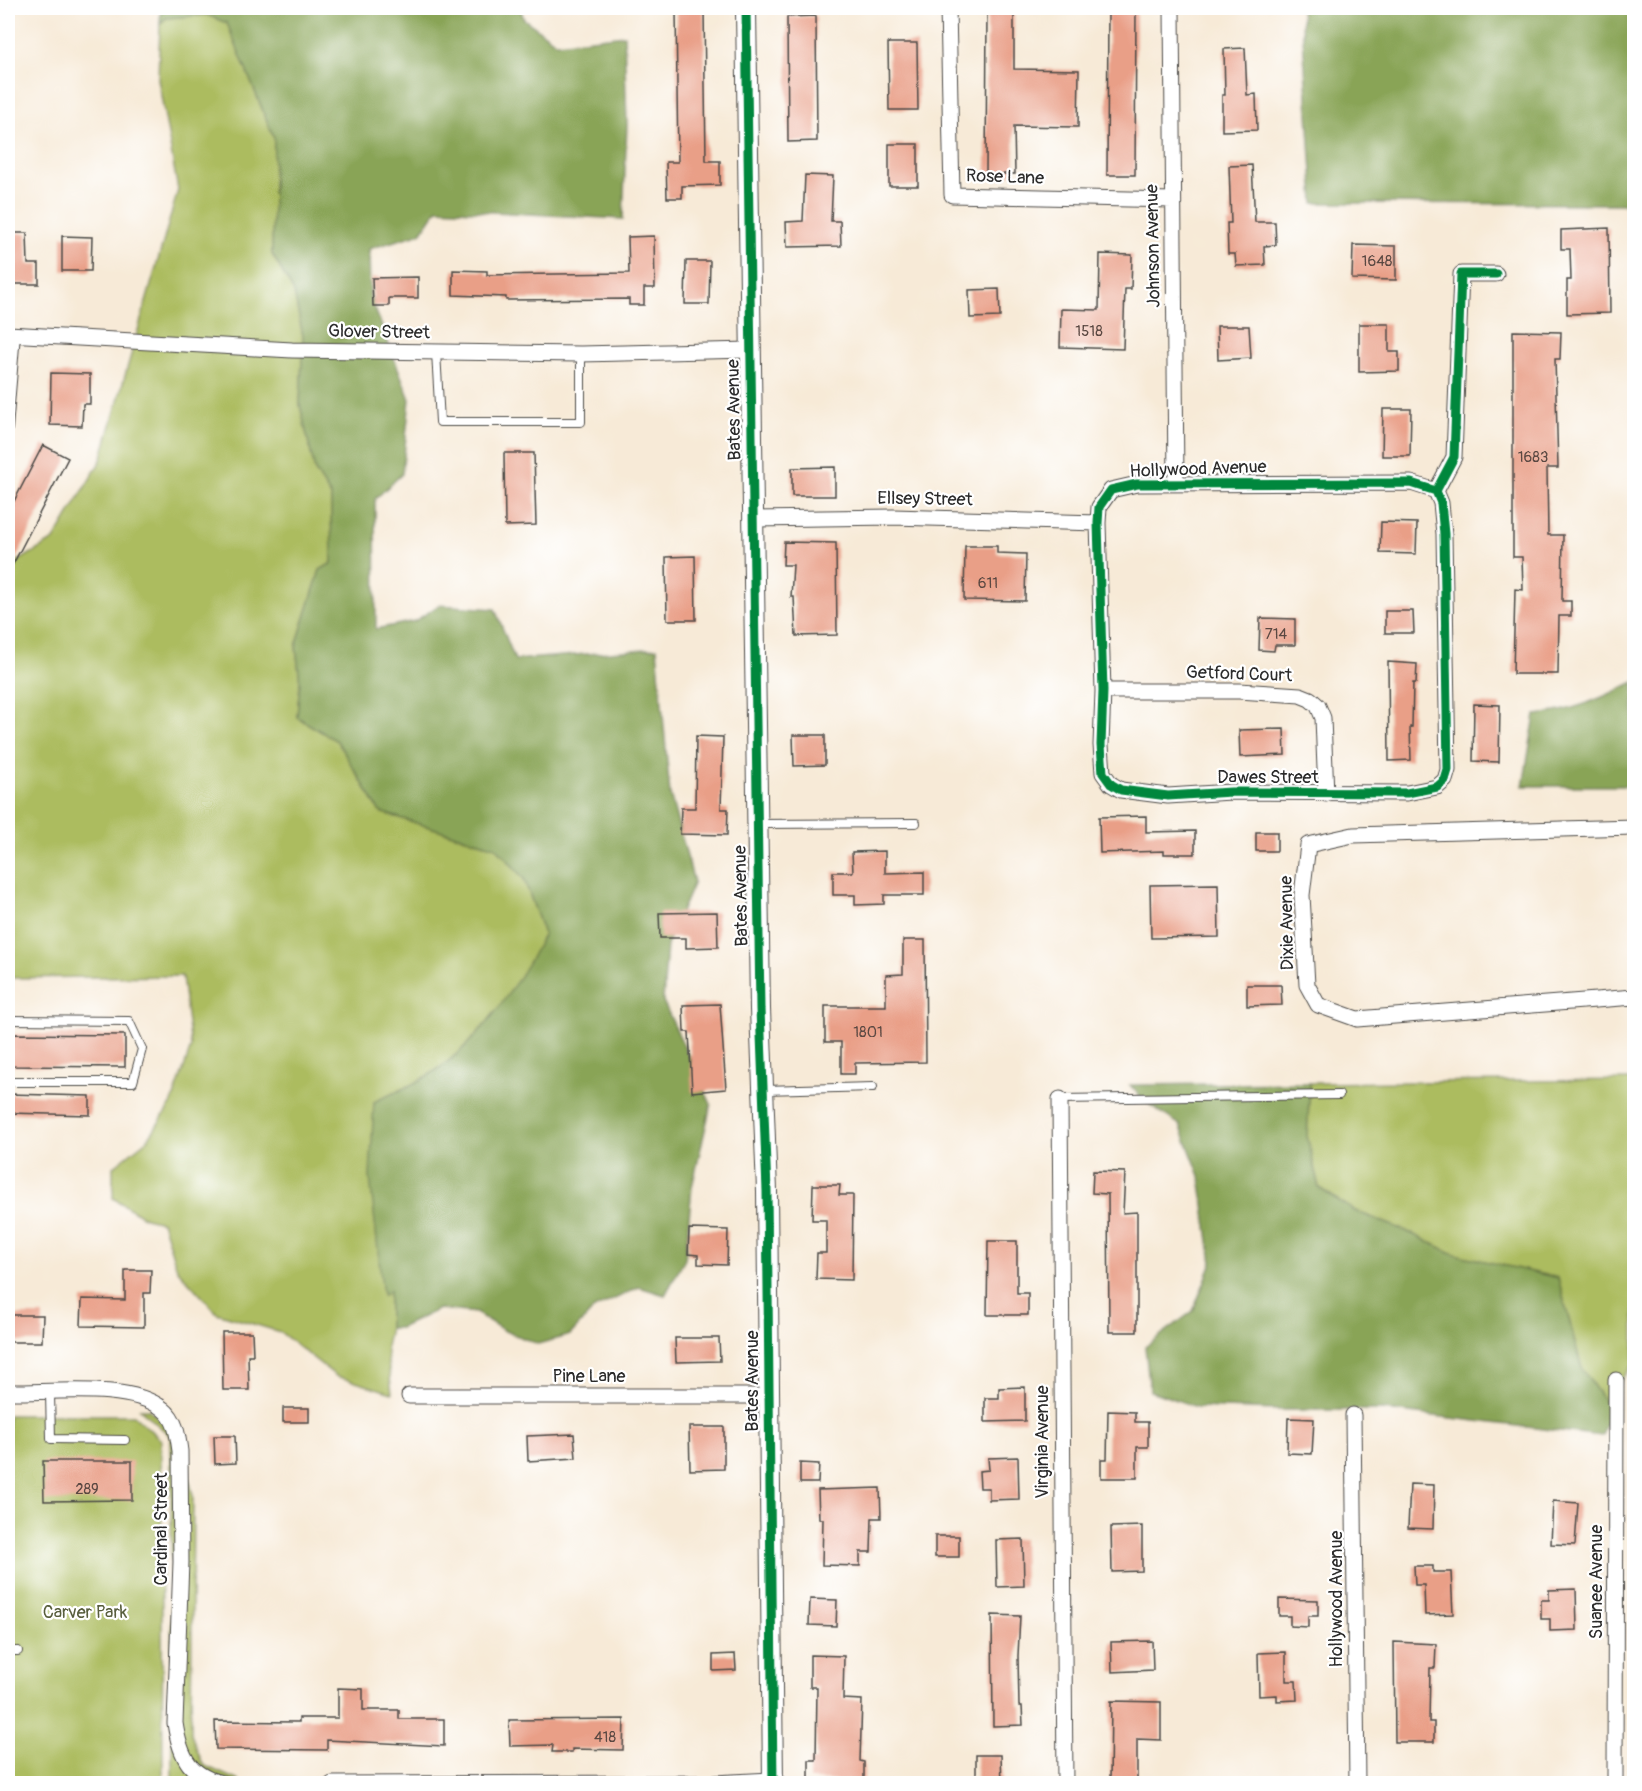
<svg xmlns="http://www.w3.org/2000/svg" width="1642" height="1791" font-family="Pangolin,sans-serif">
	<rect width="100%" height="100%" fill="#fff"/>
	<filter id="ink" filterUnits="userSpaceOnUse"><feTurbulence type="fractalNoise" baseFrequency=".0167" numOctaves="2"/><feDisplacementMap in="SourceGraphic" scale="12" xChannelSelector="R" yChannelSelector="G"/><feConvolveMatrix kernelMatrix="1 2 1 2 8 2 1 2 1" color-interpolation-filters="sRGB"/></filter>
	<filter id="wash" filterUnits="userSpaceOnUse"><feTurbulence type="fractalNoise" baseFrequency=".008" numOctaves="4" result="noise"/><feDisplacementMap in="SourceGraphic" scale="24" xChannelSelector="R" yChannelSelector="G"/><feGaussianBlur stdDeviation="1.35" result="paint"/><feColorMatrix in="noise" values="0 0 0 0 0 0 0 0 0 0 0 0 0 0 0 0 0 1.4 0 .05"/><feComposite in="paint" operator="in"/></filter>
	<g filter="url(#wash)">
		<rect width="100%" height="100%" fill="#f7ead7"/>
		<path fill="#acbc5f" stroke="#6c7445" stroke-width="1.5" d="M207,15l20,8 47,115 -2,116 22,38 9,44 -3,69 15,66 16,25 1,67 -12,7 -24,76 4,36 -3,35 40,24 43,71 116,35 28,32 20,55c-26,52 -69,115 -120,144 -15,9 -33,16 -50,24l10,193 5,-5v43l-3,13 6,47 -56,-17 -56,-44 -63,-19 -40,-44 -15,-47 -17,-4 -32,-20v-31l35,-28 24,-36 19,-56 -9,-71 -174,2v-411l46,-27 47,-80 77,-270 -20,-111 2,-55 6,-6z
			M1634,1080v284l-16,20 -8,26 -28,-41 -24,-91 -104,-24 -48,-23 -51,-20 -36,-23 -12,-52 3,-53z
			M140,1409h8l31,27 14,60 -2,238 12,31 36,16v2h-67l-1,-343 -3,-6z
			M8,1415h126l27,25 2,343h-155z"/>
		<path fill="#89a456" stroke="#5a6840" stroke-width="1.5" d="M161,8h359l4,11 33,24 67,-8 3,89 -4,95 -186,-10 -16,24 -52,16 1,47 40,103 -8,75 -27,25 1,130 39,-8 24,-16 56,4 20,51 142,-12 13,146 24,88 -27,63 -4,56 48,103 -19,83 -7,72 -20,36 -26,-8 -45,22 -24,26 -32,9 -33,-13 -29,-18 -37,-4 -39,19h-11v-37l-6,5 -13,-119 4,-75c17,-8 35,-15 50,-24 51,-29 94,-93 120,-144l-20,-55 -28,-32 -116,-35 -43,-71 -40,-24 3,-35 -4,-36 24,-76 12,-7 -1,-67 -16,-25 -15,-66 3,-69 -9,-44 -22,-38 2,-116 -47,-115 -20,-8 -41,3 -6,6z
			M1301,8h333v201l-7,-5 -313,-1z
			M1634,682v104h-111l12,-71c37,-3 67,-17 99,-33z
			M1310,1083l-3,53 12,52 36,23 51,20 48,23 104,24 24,91 28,41 -8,26 -218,-26h-107l-80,-3 -47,-16 -5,-44 48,-36 19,-48 -12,-87 -20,-51 -36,-24 -14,-16z"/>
		<g id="blocks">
			<path fill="#e99f87" d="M987,8h27v61l65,1 -1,57 -64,-1 1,48h-29z
				M1108,8h28l-1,167h-28z
				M704,9l2,152h14v24l-38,1v12h-15l-1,-36h12l-2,-152z
				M816,16l1,125 -29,1 -1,-125z
				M888,43h29l1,67h-29z
				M1245,48l2,47 9,-1 1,36 -35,1v-36h3l-1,-46z
				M889,144h29v42h-29z
				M1252,165l3,57h20l1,23 -12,1 1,19 -29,1 -1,-12h-7l-1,-31h4l-2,-57z
				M805,175l28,1 -2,45h9l1,25 -54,1 -1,-25 17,-1z
				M1609,228l1,85 -43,1v-34h4l-1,-31h-9v-19z
				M8,233h19l1,31h11v20h-31z
				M62,236l30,1 -1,34h-29z
				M654,236l1,52h-11v17h-15v-6l-123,1v-3l-53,-2v-25l34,1v4l142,-2 -1,-36z
				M1353,245l43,1v34l-44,-1z
				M1100,254l32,1 -1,34h-6l-2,60 -63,-2 1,-38 38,1z
				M686,261h24l-1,43h-24z
				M418,277v21h-29v8h-16l-1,-28z
				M999,289l1,28 -30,1 -1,-28z
				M1359,324h30v28h10v19l-40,1z
				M1217,326h32l2,32 -33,2z
				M1513,331l48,1 -1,27h-5l3,109h-11l1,67h15l-1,66h9v15h-12l-1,58h-45l2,-85 8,1 -1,-33h-9z
				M51,373l39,1v30h-7l-1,22 -32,-1z
				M1383,409h28l-1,47h-28z
				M43,445l25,13 -60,116v-61z
				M504,453h30l2,72 -31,1z
				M835,467v29h-43v-28z
				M1381,522l36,1 -1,31 -36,-1z
				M784,542l52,1 1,92 -41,1 -2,-39h-3l2,-32h-10z
				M965,546h32v7l29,1 -1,47 -61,-1z
				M695,556l1,64h-29l-1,-63z
				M1385,611h28l1,22h-29z
				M1260,618l35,1v26h-20l-1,6 -15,-1z
				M1388,662l29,2 -1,19h-3l-1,44h-2l1,33 -22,1z
				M1474,704l26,1 -1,57 -26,-1z
				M1284,729l1,26 -45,2 -1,-27z
				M793,735h32v30l-31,1z
				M696,736l27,1 -2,72h7l-1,26 -47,-1 1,-26h14z
				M1146,816v16l49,-1v23h-31v-3l-64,2 -1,-36z
				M1256,832h21v19h-21z
				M885,851v22l39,-1v23h-40v9l-29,1v-10h-22v-23h20l-1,-20z
				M1218,884l1,53 -68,1 -1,-53z
				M717,912l1,35 -32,1v-10h-26l-1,-25z
				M903,940h22l1,122 -71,1v11h-14v-32h-16v-36h61v-31l17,-1z
				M1247,985h34l1,20 -35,1z
				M720,1004l6,85 -34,3 -3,-60h-5l-1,-27z
				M8,1034l117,1v32l-117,-1z
				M8,1094l82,2v19l-82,-2z
				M1093,1171l32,1 -2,41 14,-1v120h-28l-1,-138 -16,-1z
				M813,1185h27l-1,10h14l-1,85 -36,-1 1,-26h9v-33h-14z
				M689,1229l39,1 -1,35 -29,-1v-9l-10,-1z
				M988,1241h29v52h11v22h-41z
				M125,1270h26l-1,23h-6v34l-63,-1 1,-27 43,1z
				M8,1315h35l-1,27h-34z
				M222,1332h30l1,23h-5l1,35h-26z
				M675,1338h44l1,23 -44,1z
				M1025,1387v34l-40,1v-24h14v-10z
				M283,1408h26v14h-26z
				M1108,1411l27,1v10h13v25h-11v31h-36v-19h6z
				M1288,1418l26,1 -2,35 -25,-1z
				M689,1427h35v42l-34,1z
				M574,1434l2,24 -48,3 -1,-25z
				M214,1436h21l1,27 -21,1z
				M1018,1457l1,42 -30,1v-12h-9l-1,-17 10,-1 -1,-12z
				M43,1461h89v39l-88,1z
				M800,1463l19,1 -1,19h-18z
				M1410,1484l24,1 -1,44 -25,-1z
				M880,1488l1,30h-9l-1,34h-11v14l-38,-1 1,-46h-4l-1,-29z
				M1553,1501l25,2 -3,42 -24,-1z
				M1142,1526v45l-30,1 -1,-45z
				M935,1536h24v21h-24z
				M1023,1539l1,47 -27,1 -1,-47z
				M1414,1566h19v6h18l2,42 -28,1 -1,-30h-9z
				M1576,1589l1,41 -27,1v-12h-9v-19h8v-10z
				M810,1599l27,1 -1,26 -27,-1z
				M1279,1599l39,1v16h-10v11l-18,-1v-10h-11z
				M992,1615l28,1 -2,40 1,50h3l1,19 -30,1z
				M1152,1641l1,29 -41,2 -1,-30z
				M1394,1642l42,2 -1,24h-5l-1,54h5v20h-39z
				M1286,1652v29h10l1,19 -20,1v-6l-18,1 -1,-43z
				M735,1654l1,16 -23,1v-16z
				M810,1655l34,1 -1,43 19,1 -2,61 4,1v20l-55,-2v-20h7l1,-73h-7z
				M338,1688l25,1v21h36v9h45v27l-117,-6v10l-111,-1 -1,-28 84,1v-4h39z
				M1111,1701l50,1v38l-24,-1v45h-27z
				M624,1719l-1,31 -51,-1v3h-20l1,-7 -43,1 -1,-26z
				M976,1755h25l1,29h-26z"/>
		</g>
	</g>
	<g filter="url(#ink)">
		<use href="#blocks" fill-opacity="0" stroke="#4a4845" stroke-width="1.5"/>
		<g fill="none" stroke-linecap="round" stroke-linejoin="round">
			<g stroke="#4a4845" stroke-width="10">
				<path id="service" d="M436,352l4,70h141v-68
					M8,429l8,-95
					M758,824l158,-1
					M8,1020l121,1 13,28 -9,33h-125
					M764,1090l109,-3
					M1060,1099l279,-4
					M50,1393l1,46 74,1
					M8,1651h10"/>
			</g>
			<g stroke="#4a4845" stroke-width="17">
				<path id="minor" d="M948,8l4,187 220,5
					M1172,8l4,476
					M8,334l284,16 289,4 169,-4
					M1436,491l-25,-8 -274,1 -26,6 -12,17 -1,16 5,168 -2,54 2,28 8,11 10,6 47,6 63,-4 176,1 30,-6 8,-7 3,-10 -4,-236 -3,-31 -5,-12 18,-34 7,-183h35
					M752,519l141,-2 205,6
					M1103,691h136l61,4 10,4 8,7 5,12 3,76
					M1634,827l-281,8 -45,10 -6,50 5,90 11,20 39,14 277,-22
					M1060,1099l5,685
					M8,1392c41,1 122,-10 155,17 13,10 15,27 17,42l1,111 -6,161c5,34 15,55 52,61
					M409,1396h360
					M1353,1415l4,369
					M332,1784l382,-1 59,-3
					M1615,1784l1,-404"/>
			</g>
			<g stroke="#4a4845" stroke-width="22">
				<path id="tertiary" d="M746,8l14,1001 7,182 6,593"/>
			</g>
			<use href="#service" stroke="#fff" stroke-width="8"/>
			<use href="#minor" stroke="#fff" stroke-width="15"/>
			<use href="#tertiary" stroke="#fff" stroke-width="20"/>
			<g stroke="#fff" stroke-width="13">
				<path id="cycleway" d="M746,8l14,1001 7,182 6,593
					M1436,491l-25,-8 -274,1 -26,6 -12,17 -1,16 5,168 -2,54 2,28 8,11 10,6 47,6 63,-4 176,1 30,-6 8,-7 3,-10 -4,-236 -3,-31 -5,-12 18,-34 7,-183h35"/>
			</g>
			<use href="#cycleway" stroke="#00873e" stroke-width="9"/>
		</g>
	</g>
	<g text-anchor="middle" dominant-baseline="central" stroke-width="4.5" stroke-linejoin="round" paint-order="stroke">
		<g font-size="15" fill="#5a4842">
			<text x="1377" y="261">1648</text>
			<text x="1089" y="331">1518</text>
			<text x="1533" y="457">1683</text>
			<text x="988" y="583">611</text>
			<text x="1276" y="634">714</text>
			<text x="868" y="1032">1801</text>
			<text x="87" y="1489">289</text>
			<text x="605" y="1737">418</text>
		</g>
		<g font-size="18" fill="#2b2b2b" stroke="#fff">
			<text transform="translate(1005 177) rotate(2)">Rose Lane</text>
			<text transform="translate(1153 246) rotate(-91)">Johnson Avenue</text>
			<text transform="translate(379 332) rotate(1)">Glover Street</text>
			<text transform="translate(734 410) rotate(-91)">Bates Avenue</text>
			<text transform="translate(1198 469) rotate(-2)">Hollywood Avenue</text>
			<text transform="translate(925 499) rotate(1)">Ellsey Street</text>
			<text transform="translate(1239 674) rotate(2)">Getford Court</text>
			<text x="1268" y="777">Dawes Street</text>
			<text transform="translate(741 896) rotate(-91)">Bates Avenue</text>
			<text transform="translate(1287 923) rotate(-91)">Dixie Avenue</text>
			<text x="589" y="1376">Pine Lane</text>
			<text transform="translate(752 1381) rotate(-90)">Bates Avenue</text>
			<text transform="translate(1042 1442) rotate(-90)">Virginia Avenue</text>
			<text transform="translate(161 1529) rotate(-90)">Cardinal Street</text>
			<text transform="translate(1596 1582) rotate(-90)">Suanee Avenue</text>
			<text transform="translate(1336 1599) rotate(-90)">Hollywood Avenue</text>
		</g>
		<g font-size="18" fill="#585e3d" stroke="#fff">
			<text x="85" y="1612">Carver Park</text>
		</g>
	</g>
	<rect width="1642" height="1791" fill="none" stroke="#fff" stroke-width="30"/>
</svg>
